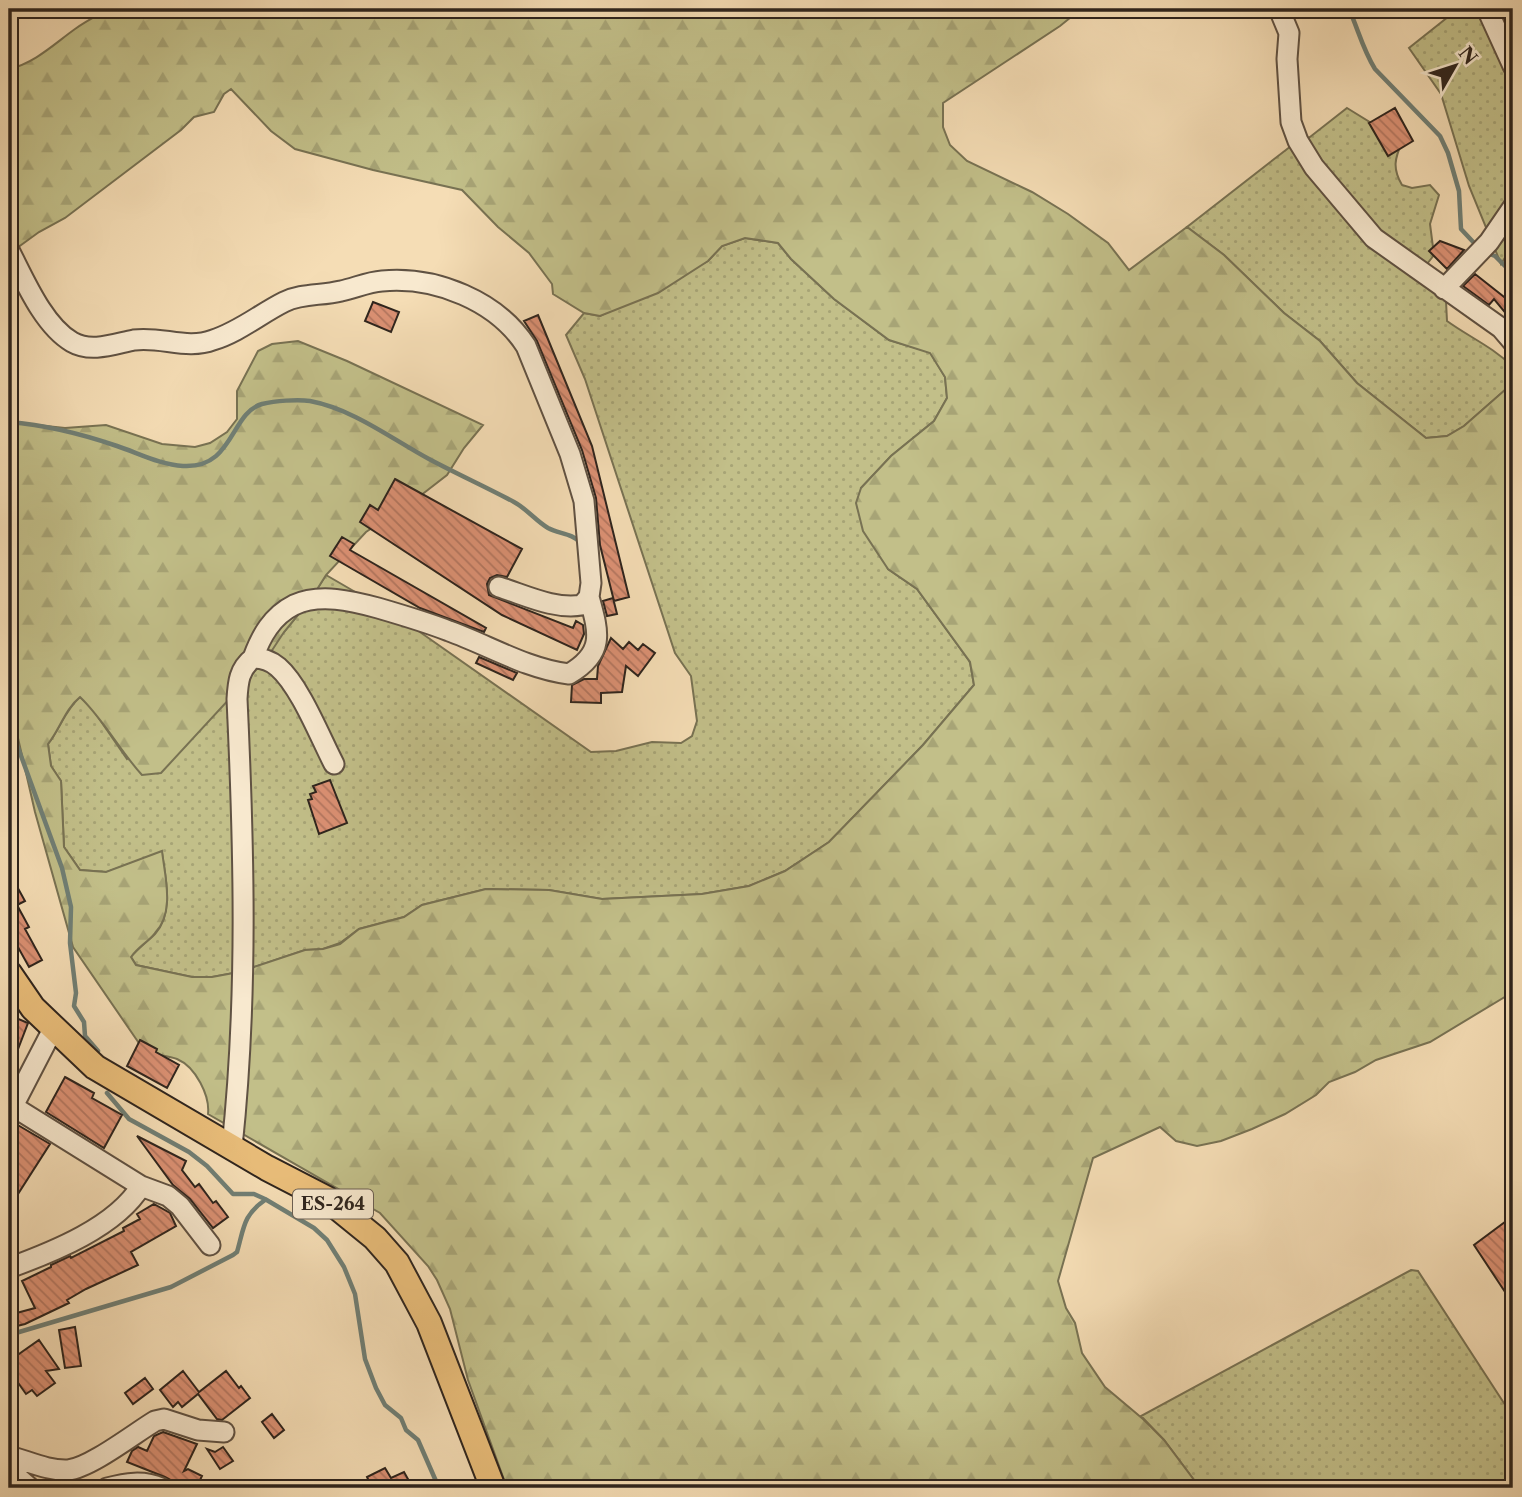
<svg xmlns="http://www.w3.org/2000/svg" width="1522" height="1497" font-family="'Libre Caslon Text',serif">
	<defs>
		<pattern id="grass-dots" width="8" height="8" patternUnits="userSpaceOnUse" patternTransform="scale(1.75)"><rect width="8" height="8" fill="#c2bf89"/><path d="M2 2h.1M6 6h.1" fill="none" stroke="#a7a476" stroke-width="1.8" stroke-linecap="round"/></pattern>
		<pattern id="forest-firs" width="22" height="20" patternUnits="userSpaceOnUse" patternTransform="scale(1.75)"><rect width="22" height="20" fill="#c2bf89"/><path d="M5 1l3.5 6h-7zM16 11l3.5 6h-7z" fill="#a7a476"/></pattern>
		<pattern id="building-back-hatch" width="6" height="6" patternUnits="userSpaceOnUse" patternTransform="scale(1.75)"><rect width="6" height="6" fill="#dc9174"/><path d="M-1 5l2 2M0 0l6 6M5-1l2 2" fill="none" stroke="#b3765f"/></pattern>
	</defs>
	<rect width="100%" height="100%" fill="#f5ddb5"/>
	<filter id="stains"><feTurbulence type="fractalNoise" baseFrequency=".00286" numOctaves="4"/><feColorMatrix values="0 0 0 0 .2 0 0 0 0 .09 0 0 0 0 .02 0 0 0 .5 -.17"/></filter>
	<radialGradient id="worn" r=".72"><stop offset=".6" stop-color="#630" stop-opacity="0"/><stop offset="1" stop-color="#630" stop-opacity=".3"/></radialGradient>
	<path fill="url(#grass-dots)" stroke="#787253" stroke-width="2" d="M1458,9h55v236l-12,19 -32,-78 -28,-92 -32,-46z
		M1347,108l55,34c-7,16 -10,26 0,43l10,3 18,-3 9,10 -9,29 4,31 -7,9 19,37 1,20c22,16 46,26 66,46l-8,23 -41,36 -17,10 -21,2 -69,-55 -37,-42 -36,-28 -60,-58 -37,-28 104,-81 19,-9z
		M745,238l33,5 13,16 43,40 55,41 41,12 15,25 2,21 -13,23 -43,35 -30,32 27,81 29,20 53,73 4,23 -51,60 -94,97 -44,29 -36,15 -47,8 -100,5 -53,-9 -63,-1 -64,16 -18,12 -45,12 -19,14 -17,6 -18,1 -66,22 -27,5h-20l-56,-12 -5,-8c7,-9 16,-15 24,-23 20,-22 10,-57 7,-82l-55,20 -27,-2 -16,-23 -3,-66 -10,-15 -3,-22c12,-15 17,-34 32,-47l11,10 36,52 157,-127 27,-33 15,-24 74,43 191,134 25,-1 36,-9 29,1 11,-7 5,-15 -6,-45 -16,-23 -90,-274 -19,-44 18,-22 16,3 108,-55 14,-15z
		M1411,1270l7,1 95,146v71h-313l-36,-48 -23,-24z"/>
	<path fill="url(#forest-firs)" stroke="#787253" stroke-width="2" d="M109,9h972l-21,17 -117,77v24l7,18 17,16 65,31 36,22 40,29 21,27 58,-43 37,28 60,58 36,28 37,42 69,55 21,-2 17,-10 41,-36 8,-20v622l-83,50 -54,18 -21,12 -26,10 -13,13 -31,19 -33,15 -31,12 -24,5 -21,-5 -16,-14 -67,31 -35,123 8,27 9,15 7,30 23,34 38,32 21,21 36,48h-693l-39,-108 -18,-71 -13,-29 -9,-14 -48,-53 -172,-99c2,-18 -12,-47 -31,-55 -8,-3 -22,-4 -32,-7l-72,-105 -38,-135 -26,-113v-277l56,6 41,-3 56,19 33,3 15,-4 17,-11 10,-13v-28l21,-40 14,-7 26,-3 49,20 136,64 -19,23 -17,27 -27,21 -54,36 -40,43 -15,24 -27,33 -17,26 -106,115 -19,2c-22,-24 -38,-55 -62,-78 -15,12 -20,32 -32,47l3,22 10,15 3,66 16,23 26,2 56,-21c3,26 13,61 -7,82 -7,9 -17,14 -24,24l5,8 56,12h20l27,-5 66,-22 18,-1 17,-5 19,-15 45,-12 18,-12 64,-16 63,1 53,9 100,-5 47,-8 36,-15 44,-29 94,-97 51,-60 -4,-23 -53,-73 -29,-20 -25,-38 -7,-28 5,-15 30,-32 43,-35 13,-23 -2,-21 -15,-24 -41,-13 -55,-41 -43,-40 -13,-16 -33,-5 -23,8 -14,15 -50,32 -58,23 -16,-3 -31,-19 -1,-10 -23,-31 -31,-26 -36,-37 -89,-20 -78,-21 -24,-18 -40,-42 -7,5 -10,18 -20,5 -13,13 -116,88 -26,14 -22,16 -8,-1v-178c26,-6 45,-25 66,-40 11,-8 23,-14 34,-20z"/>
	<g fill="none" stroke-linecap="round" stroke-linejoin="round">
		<path stroke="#707f75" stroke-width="4.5" d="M1349,9c9,20 14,41 26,60l65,67 8,17 11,38 2,38 15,16
			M1487,253l8,3 18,18
			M9,422c37,3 73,12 108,24 21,7 44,19 66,20 51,3 47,-53 79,-62 13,-3 35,-5 48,-3 43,8 82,38 119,58 28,15 57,28 85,43 13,7 22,19 34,26 11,6 24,5 33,15
			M9,723l53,145 9,39 -1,36 6,50 -2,13 10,16 1,14 13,15
			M107,1093l22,26 60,33 18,14 26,28h21l11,5 49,29 13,12 17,27 11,27 10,65 11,29 9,17 16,13 5,12 12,10 21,48
			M9,1335l162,-48 62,-32 4,-3c7,-24 6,-37 28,-52"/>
	</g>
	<path fill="url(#building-back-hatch)" stroke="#2e241d" stroke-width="2" d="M1395,108l18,33 -25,15 -19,-33z
		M1440,241l24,9 -17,19 -18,-18z
		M1475,274l38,30v18l-19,-23 -5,6 -26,-19z
		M373,302l26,10 -8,20 -26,-11z
		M538,315l54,131 37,151 -15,4 -14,-56 -4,-47 -14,-48 -45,-109 -13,-20z
		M395,479l127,70 -15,28 -10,-2 -7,3 -3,6 2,11 84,33 3,-7 7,4 1,9 -7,16 -75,-35 -142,-93 10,-17 8,5z
		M342,537l12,7 -4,6 136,78 -2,4 -64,-24 -90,-52z
		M613,598l4,16 -10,2 -4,-15z
		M611,638l12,11 6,-7 9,8 5,-6 12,9 -17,23 -12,-10 -4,26 -21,1v10l-30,-1 1,-17 12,-6h13l1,-13z
		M479,657l38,16 -4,7 -37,-17z
		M330,780l17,43 -28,11 -11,-34 4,-1 -2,-5 6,-2 -3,-6z
		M9,872l16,29 -8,4 12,22 -4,2 17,31 -13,7 -20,-36z
		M9,1015l19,8 -18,47h-1z
		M140,1040l17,9 -1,3 23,13 -12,23 -40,-22z
		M65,1077l29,16 -2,5 30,17 -18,33 -58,-36z
		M16,1124l34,20 -41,64v-82z
		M137,1136l49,25 -4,9 13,17 4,-3 14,19 3,-2 12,16 -15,11 -23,-29 -17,-14z
		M154,1204l16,9 6,13 -45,26 7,13 -52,24 -19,11 2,3 -44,21 -16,4v-13l26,-7 -13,-27 29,-14v-2l19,-9 1,2 53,-27 -1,-3 17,-9 -3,-5z
		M1513,1216v88l-39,-59z
		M75,1327l6,39 -16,2 -6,-38z
		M39,1340l20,29 -13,2 9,12 -18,13 -5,-6 -6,4 -17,-24v-9z
		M183,1371l16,21 27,-21 13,17 2,-2 9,12 -28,22 -5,-1 -19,-25 -16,13 -4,-5 -5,5 -13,-17z
		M145,1378l8,11 -20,15 -8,-11z
		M272,1414l12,16 -10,8 -12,-16z
		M163,1432l34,12 -13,27 4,-2 14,7 -6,12h-11l-20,-11 -38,-15 5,-11 6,-4 9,4 7,-15z
		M223,1447l10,14 -13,8 -13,-20 8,3z
		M385,1468l6,10 13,-6 9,16h-41l-5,-11z"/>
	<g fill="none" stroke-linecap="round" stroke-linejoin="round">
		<g stroke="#605243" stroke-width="23">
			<path id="minor" d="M1279,9l10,24 -2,26 4,63 7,19 16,26 60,71 127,90 12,14
				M1487,9l26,57
				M9,250c15,29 34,75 63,92 19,11 42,2 62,-2 27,-4 53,10 79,0 26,-8 47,-26 71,-38 18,-9 37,-6 57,-11 14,-3 27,-9 41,-10 54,-5 115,20 144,65l44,108 14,47 7,82 -2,14 -7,8c-27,5 -57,-10 -83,-18
				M1444,289l45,-47 24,-35
				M253,658c8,-22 19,-42 41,-53 26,-12 58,-4 84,3 24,7 48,14 71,23 39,14 78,38 120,43 36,-21 30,-41 20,-77
				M14,1107l127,79 27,10 12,10 30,39
				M9,1114l44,-85
				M232,1147c16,-149 12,-299 5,-448 1,-17 2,-30 16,-41 9,0 17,2 25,9 22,19 42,70 56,97
				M9,1268c44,-16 107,-41 132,-82
				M9,1456c19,5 39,15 59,14 22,-2 67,-37 87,-49l9,-2 34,11 26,2
				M9,1470l21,18
				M107,1488c19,-5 36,-8 54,0"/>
		</g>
		<g stroke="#2e241d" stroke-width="28">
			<path id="major" d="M9,973l24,35 62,59 172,101 60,31 48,39 22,25 32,60 64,165"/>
		</g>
		<use href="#minor" stroke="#f8e9cf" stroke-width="19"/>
		<use href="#major" stroke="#eabe7a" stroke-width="24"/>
	</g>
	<g text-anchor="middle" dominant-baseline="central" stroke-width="5" stroke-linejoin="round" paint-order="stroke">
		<rect fill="#f8e9cf" stroke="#6b5f52" stroke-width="2" x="293" y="1189.5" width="80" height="29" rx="5"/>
		<g font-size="18" font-weight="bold" fill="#2e241d">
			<text x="333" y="1204">ES-264</text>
		</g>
	</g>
	<rect width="1522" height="1497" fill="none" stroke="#f5ddb5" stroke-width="35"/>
	<rect x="10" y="10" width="1501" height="1476" fill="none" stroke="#2e241d" stroke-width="3.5"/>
	<rect x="18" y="18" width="1487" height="1462" fill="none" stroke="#2e241d" stroke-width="2"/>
	<g transform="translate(1455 66) rotate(51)" stroke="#f8e9cf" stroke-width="5" paint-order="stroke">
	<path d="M0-5L12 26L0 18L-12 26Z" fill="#2e241d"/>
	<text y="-10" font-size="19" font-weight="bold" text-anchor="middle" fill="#2e241d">N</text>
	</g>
	<rect width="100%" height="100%" filter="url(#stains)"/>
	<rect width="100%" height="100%" fill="url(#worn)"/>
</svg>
